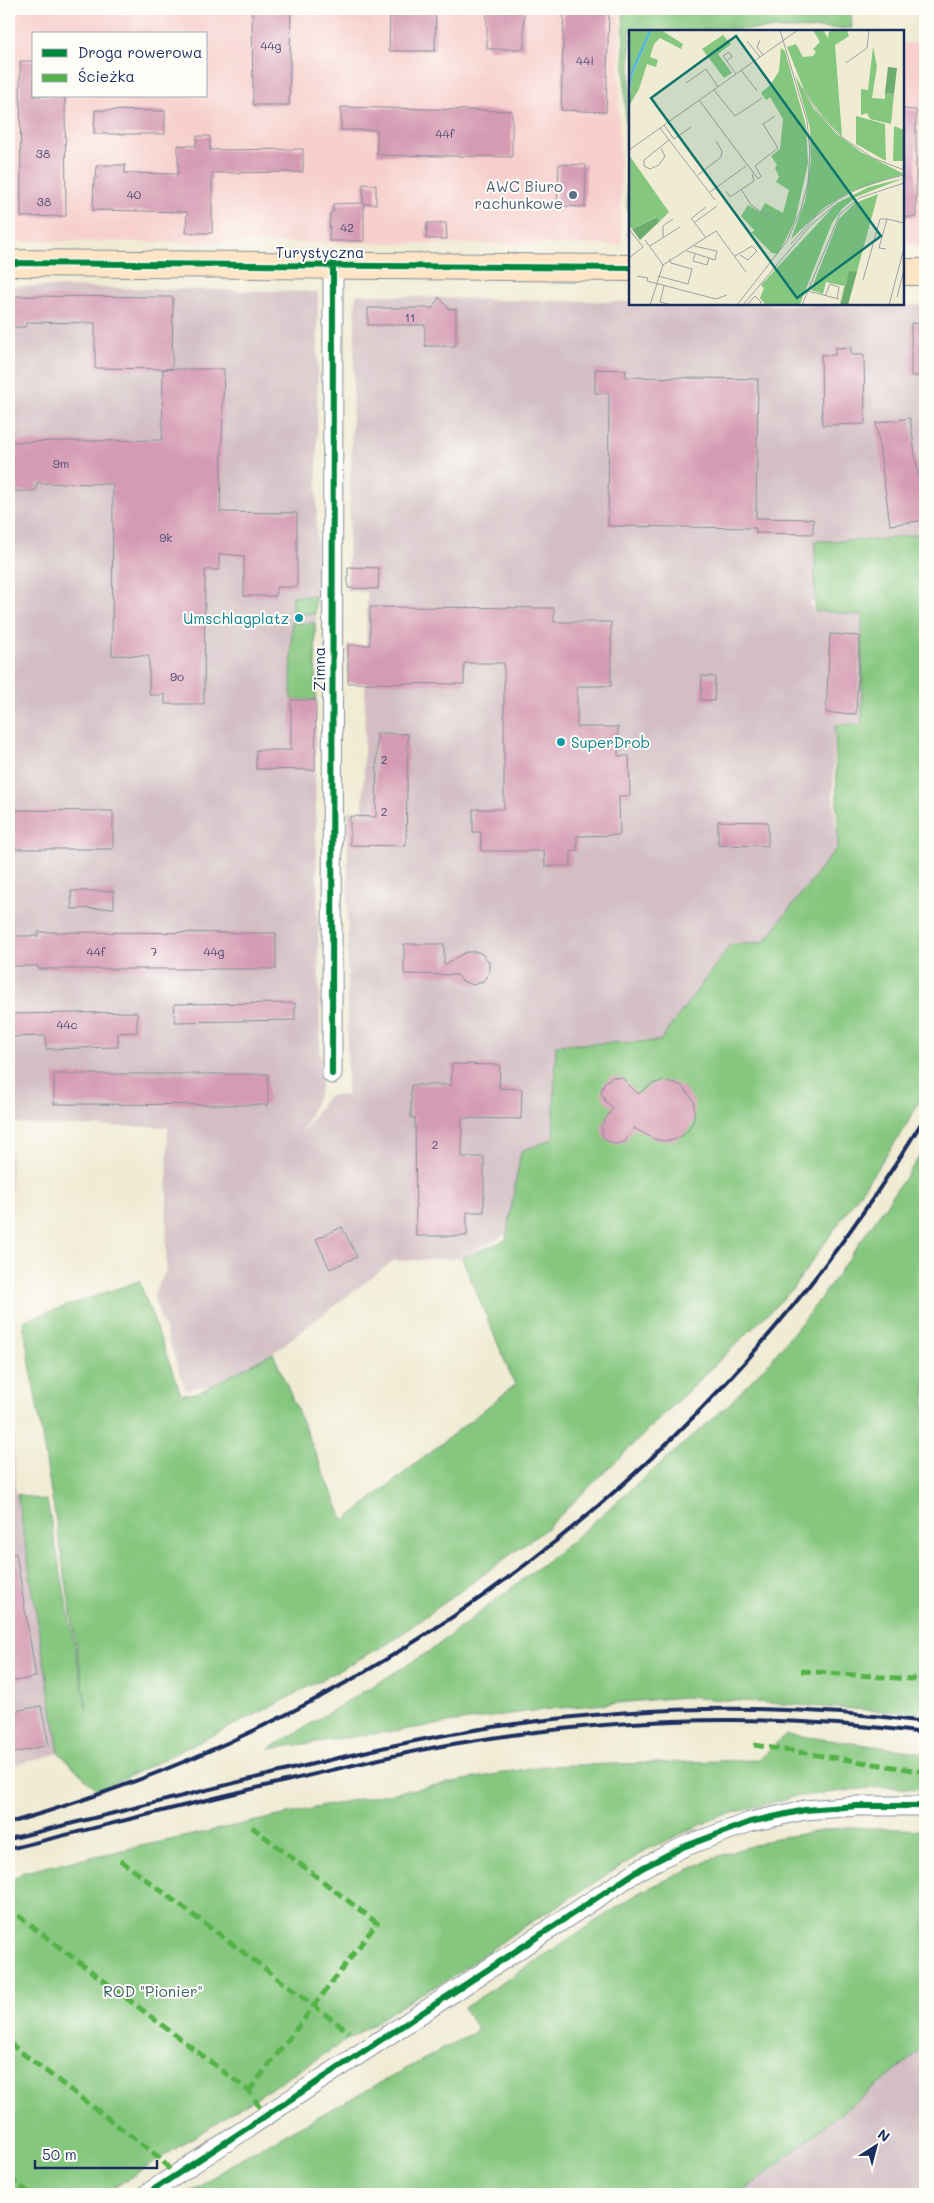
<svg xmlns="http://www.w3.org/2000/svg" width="934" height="2203" font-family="Mali,sans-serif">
	<rect width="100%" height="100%" fill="#fdfcf7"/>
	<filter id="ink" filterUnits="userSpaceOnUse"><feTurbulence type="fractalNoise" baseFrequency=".02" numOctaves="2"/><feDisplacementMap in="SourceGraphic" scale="10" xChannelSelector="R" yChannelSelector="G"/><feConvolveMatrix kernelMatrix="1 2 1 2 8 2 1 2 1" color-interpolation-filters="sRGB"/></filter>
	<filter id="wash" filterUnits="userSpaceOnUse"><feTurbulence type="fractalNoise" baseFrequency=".0096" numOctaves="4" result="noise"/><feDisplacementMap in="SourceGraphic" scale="20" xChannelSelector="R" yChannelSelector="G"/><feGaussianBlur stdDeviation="1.12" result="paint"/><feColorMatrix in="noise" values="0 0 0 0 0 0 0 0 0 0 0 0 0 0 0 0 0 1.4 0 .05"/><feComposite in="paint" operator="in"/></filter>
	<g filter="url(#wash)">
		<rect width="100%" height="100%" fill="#f0ebd3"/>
		<path fill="#f7d0cd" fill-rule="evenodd" d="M9,9h611l-1,113 3,123 -613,-4zM34,34h172v62h-172z
			M925,42v203h-22v-201z"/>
		<path fill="#d2bec3" d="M9,286l309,6 -3,478 6,318 -19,46 25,-38 20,-1 1,-284 15,1 4,-220 -20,-1 9,-297 137,6 137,2v2l295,1v228l-49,7 -60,62 -7,1 6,8 47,3v111h-27l-2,71 5,50 -74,96 -34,3 -70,96 -104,4 -3,94 -45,94 -46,25 -69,3 -120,92 -62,32 -25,5 -33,-94 13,-26 2,-143 -118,-1 -39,-3 -1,162 5,202 44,266 -50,13z
			M925,2047v147h-185l10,-8z"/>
		<path fill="#86c77f" stroke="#507b6e" d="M623,9h228l1,19 -222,3v204h-2z
			M925,533v559l-22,39 -111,159 -246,239 -157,114 -118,64 -173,84 -39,-38 -42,-259 30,7 40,209 -64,-389 116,-40 42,113 16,-1 76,-40 71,168 171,-136 -53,-127 44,-18 15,-89 32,-12 3,-94 104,-4 70,-96 34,-3 74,-96 -3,-121 27,-1v-109l-47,-4v-70l61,-1z
			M292,596h23v18h-19v9h19l1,77h-25z
			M925,1149v565l-242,-17 -144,13 -270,39 161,-98 137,-106 159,-138 46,-48 49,-61z
			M786,1734l139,19v36l-48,-2 -84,10 -75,20 -70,32 -131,82 -69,49 -33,17 -311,197h-95v-311l14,-11 320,-70 199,-36 216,-6z
			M846,1827l79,3v217l-185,147h-552l53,-36 237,-128 -14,-22 176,-116 76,-35 60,-19z"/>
		<g id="blocks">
			<path fill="#d59bb3" d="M252,9h39l-2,96h-36z
				M390,9h46l-1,42h-46z
				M487,9h37v40h-37z
				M564,9h45l-3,103 -45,-2z
				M20,61h14v35h31l1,120 -45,1z
				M341,107l171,4v46l-135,-2v-25h-36z
				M903,109l13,1v107h-13z
				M95,110l70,1v23h-71z
				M197,136h13v14l93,-1v23l-91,1v60h-26l1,-21 -94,-2 1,-31h2l1,-14h28v8l53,1v-29l18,1z
				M559,164l27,1 -1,42 -28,-1z
				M363,184l13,1v19h-12v37h-35l1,-28 3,-1v-8l30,-1z
				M427,223h19l1,16h-21z
				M9,296l164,1 -1,72 -77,-1v-45l-69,-1v5h-17z
				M439,297l10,12h7v37h-31v-21h-57v-17h65z
				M911,323l14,1v52h-14z
				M851,347v8h13l1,69 -43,1 -1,-70h14v-7z
				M163,369h61l-4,143 77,1v74h-21v9h-32v-40l-25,-2v16h-14l-1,134h-39v-9h-16v-39l-37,-1 1,-171 -76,-1 -1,8h-27v-49l153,-2z
				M595,369l31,1 -1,7 133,2 -2,139 57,1v15l-57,-1v-5l-148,-2 1,-133h-14z
				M910,418l8,57 7,-1v46l-35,5 -14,-102z
				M348,567l31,1 -1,21 -30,-1z
				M370,607l184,1v14h57v64h-34v41h41v29h11l1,40h-11l1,39 -43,1v15l-6,1v14h-26l-1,-15h-63v-19h-8v-23h31v-146h-40v21l-116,-1v-38h22z
				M830,634l30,2 -4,78 -30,-1z
				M702,676l13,1 -1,24 -13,-1z
				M291,700h25l-1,70 -59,-1v-19h35z
				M377,733l31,1 -2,112 -56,-1v-29l26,1z
				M9,810l104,1v38h-104z
				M718,821l50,1v24l-50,-1z
				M71,891h43v17l-42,1z
				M38,932l238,1v36h-238v-3h-29v-30h29z
				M404,944h40v21l22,-13h12l4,2 7,8v11l-6,8 -10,4 -11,-4 -5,-6 -53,-1z
				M295,1003v17l-120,2 -1,-18z
				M137,1012v20l-19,1v14l-72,2v-13l-37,1v-23z
				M452,1064l48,1 -1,23 23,1 -1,30 -59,-1v39h22v55h-17v24h-51l-1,-118h-4v-33h40z
				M54,1074h214v31l-214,-1z
				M612,1077l10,1 16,16 14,-10 10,-3 10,1 10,4 12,15v19l-5,9 -7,7 -8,4 -10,1 -10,-2 -20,-11 -9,14 -10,2 -9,-4 -3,-4 -2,-10 12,-18 -8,-7 -4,-9 3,-9z
				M342,1227l15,30 -27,12 -14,-30z
				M9,1554h7l20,123 -27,5z
				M41,1706l8,39 -40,9v-42z"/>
		</g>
	</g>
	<g filter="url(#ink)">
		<use href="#blocks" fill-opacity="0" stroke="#868d98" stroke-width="1"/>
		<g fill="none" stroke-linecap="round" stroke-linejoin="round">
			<g stroke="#868d98" stroke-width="21">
				<path id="street" d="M332,1074l1,-810
					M147,2194l495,-326 41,-21 67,-25 55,-12 52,-4h68"/>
			</g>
			<g stroke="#868d98" stroke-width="28">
				<path id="secondary" d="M9,263l621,5
					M903,272h22"/>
			</g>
			<use href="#street" stroke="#fff" stroke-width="19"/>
			<use href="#secondary" stroke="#fee5c5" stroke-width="26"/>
			<path stroke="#1b2f5e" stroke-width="4" d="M9,1823c387,-111 709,-361 916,-706
				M9,1839c85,-21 169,-42 254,-63 83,-20 167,-41 252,-52 136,-19 274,-21 410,-2
				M9,1849c94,-23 187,-47 281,-69 56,-13 113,-28 169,-37 155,-26 311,-31 466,-10"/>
			<path stroke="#55b248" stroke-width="5" stroke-dasharray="10 5" stroke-linecap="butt" d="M801,1671l124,9
				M754,1745l171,27
				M120,1860l229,172
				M9,1904l4,8 236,179 17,26
				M9,2043l151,115 15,18
				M249,2091l128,-168 -125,-96
				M9,2178l22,16"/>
			<g stroke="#fdfcf7" stroke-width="9">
				<path id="cycleway" d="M9,263l621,5
					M332,1074l1,-810
					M147,2194l495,-326 41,-21 67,-25 55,-12 52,-4h68"/>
			</g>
			<use href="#cycleway" stroke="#00873e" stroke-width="6"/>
		</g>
	</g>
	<circle fill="#5c6f8a" stroke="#fdfcf7" stroke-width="2" cx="573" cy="195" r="5"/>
	<g fill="#0f9aa8" stroke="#fdfcf7" stroke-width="2">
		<circle cx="299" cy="618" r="5"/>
		<circle cx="561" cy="742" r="5"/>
	</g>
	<g text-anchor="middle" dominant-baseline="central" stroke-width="4" stroke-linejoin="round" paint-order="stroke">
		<g font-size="12" fill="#4a4a73">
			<text x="271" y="45">44g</text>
			<text x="585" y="60">44i</text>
			<text x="445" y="133">44f</text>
			<text x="43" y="153">38</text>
			<text x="134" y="194">40</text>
			<text x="44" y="201">38</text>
			<text x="347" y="227">42</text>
			<text x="410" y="317">11</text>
			<text x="61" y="463">9m</text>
			<text x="166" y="537">9k</text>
			<text x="177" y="676">9o</text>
			<text x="384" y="759">2</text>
			<text x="384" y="811">2</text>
			<text x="96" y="951">44f</text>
			<text x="154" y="951">7</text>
			<text x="214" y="951">44g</text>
			<text x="67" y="1024">44c</text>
			<text x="435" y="1144">2</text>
		</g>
		<g font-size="15" fill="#4e5e75" stroke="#fdfcf7" text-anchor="end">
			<text x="563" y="186">AWC Biuro<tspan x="563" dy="17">rachunkowe</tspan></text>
		</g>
		<g font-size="15" fill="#1b2f5e" stroke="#fdfcf7">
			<text x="320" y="252">Turystyczna</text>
			<text transform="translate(319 669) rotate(-90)">Zimna</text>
		</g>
		<g font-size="15" fill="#0d838f" stroke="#fdfcf7" text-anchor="end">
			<text x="289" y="618">Umschlagplatz</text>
			<text x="571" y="742" text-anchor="start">SuperDrob</text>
		</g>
		<g font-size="15" fill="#3b5d68" stroke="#fdfcf7">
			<text x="153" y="1991">ROD "Pionier"</text>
		</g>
	</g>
	<g transform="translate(629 30)">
		<rect width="275" height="275" fill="#f0ebd3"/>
		<path d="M0,0h20l-20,48zM23,0h9l22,14 -2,5 -21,-11 -6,6 -4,13 8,3 -2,7 -9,-3 -8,25 -10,17 3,-29zM184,0h10l5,8 1,-6 5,-2h13l2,6 -14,9 7,91 -19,-19 -19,-27 -17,-43 9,-3 7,13 10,-1 3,-4 -3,-3 7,-7zM94,5l8,9 -13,10 14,19 -8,5 -22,-29zM244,17l4,19 -5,32 13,1v-6l9,1 -3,30 -21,-5 -3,-6 -6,2v-26l7,1zM152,18l4,3 21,75 2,37 -13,58 -17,33 -6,-1 -21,-21 4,-1 -14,-15 7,-11 12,7 5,-9 18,10 6,-23 -13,-8 3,-5 -4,-9 2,-3 -6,-9 9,-7 3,-30 -13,-22 -4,3 -5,-7 10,-9 8,-13zM166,45l19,34 23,25 24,18 43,22 -54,18 -25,15 -34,32 14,-38 6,-40 -1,-33zM227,86l29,8 1,37 -30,-17zM265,96l10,4v31h-11zM0,125l40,57 -10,10 -3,-5 -24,12 -3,-4zM275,148l-48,19 -14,12 -10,14 -32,81 -34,1 -6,-7 4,-10 -3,-3 76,-82 32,-16zM249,164l-21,78h-8l-10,33 5,-19 -18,-4 -3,12 -12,-4 28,-71 16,-16z" fill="#86c77f"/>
		<path d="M259,37l9,1 -3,26 -9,-1zM28,187l2,5 -19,18 -8,-11zM220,241l8,1 -9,33h-8z" fill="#6cac6e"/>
		<path d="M20,0h3l-19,44 -4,19 2,-22z" fill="#56b7d5"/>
		<path fill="none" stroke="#9ba0a4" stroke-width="1" d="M131,10l-3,7 6,8M118,11l13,16M97,31l6,-4 -3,-5 -6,4 11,15 2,3M217,33l21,-15 2,-18M112,40l16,21M57,53l20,-14 12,18M173,58l18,27 23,23 30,20 31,12M85,60l21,26 27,-18M70,70l59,79 3,-3 -6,-10 23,-18 -15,-24 12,-8M29,77l11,14M35,95l10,14 17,-12M31,98l55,72M32,118l4,8 -6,9 -9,4 -6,-3v-6l25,-20M0,120l169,-120M69,145l23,-18 1,-6 -6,-10M112,159l10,16 24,16M97,161l4,6 24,-16 -2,-7M81,162l36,-26M62,188l15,20M63,188l14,-11M66,192l22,-16M0,199l14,18 -14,11M34,207v-11l10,-7M16,210l18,25M162,214l25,-28 24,-18 28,-14 36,-9M21,216l30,-19M257,219l-7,-1 8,-29 17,4M58,221l28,9 2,-9 -23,-5M66,224l-2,7 14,4 2,-7M106,226l17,-10 5,5 -9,9 -8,-5M8,246l11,2 -1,3 69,18 11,-4M29,246l30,8 4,-15 -21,-6 -2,-4M234,250l17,-61h7M35,256l-4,16 12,3M179,261l31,8M196,266l5,-12 9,3 -2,12M268,267l7,-27M21,275l13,-40 53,-34 30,41M108,275l50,-64 13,-29 8,-29 2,-32 -3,-30 -27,-91M114,275l67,-79 25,-21M118,275l8,-9 6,6 -2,3M173,275l38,-91 19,-16 45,-15M260,275l15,-57"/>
		<path fill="#0f766e" fill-opacity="0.15" stroke="#0f766e" stroke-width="2.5" d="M107,6l145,200 -84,62 -146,-200z"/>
		<rect width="275" height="275" fill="none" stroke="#1b2f5e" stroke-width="2.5"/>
	</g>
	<rect width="934" height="2203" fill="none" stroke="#fdfcf7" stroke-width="30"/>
	<rect x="32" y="32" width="175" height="65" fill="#fdfcf7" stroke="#a3aaba"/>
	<rect x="42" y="49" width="25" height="8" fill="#00873e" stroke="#a3aaba"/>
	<text x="78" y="58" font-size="15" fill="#1b2f5e">Droga rowerowa</text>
	<rect x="42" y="74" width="25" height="8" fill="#55b248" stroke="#a3aaba"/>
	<text x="78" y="82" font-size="15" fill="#1b2f5e">Ścieżka</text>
	<g transform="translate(876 2146) rotate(36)" stroke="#fdfcf7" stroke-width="4" paint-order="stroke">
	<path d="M0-4L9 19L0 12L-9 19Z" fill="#1b2f5e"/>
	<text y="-8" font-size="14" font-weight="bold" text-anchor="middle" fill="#1b2f5e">N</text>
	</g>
	<path d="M35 2160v8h122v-8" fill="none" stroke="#1b2f5e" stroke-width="2.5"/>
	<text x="42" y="2160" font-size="15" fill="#1b2f5e" stroke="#fdfcf7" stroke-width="4" paint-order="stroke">50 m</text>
</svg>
